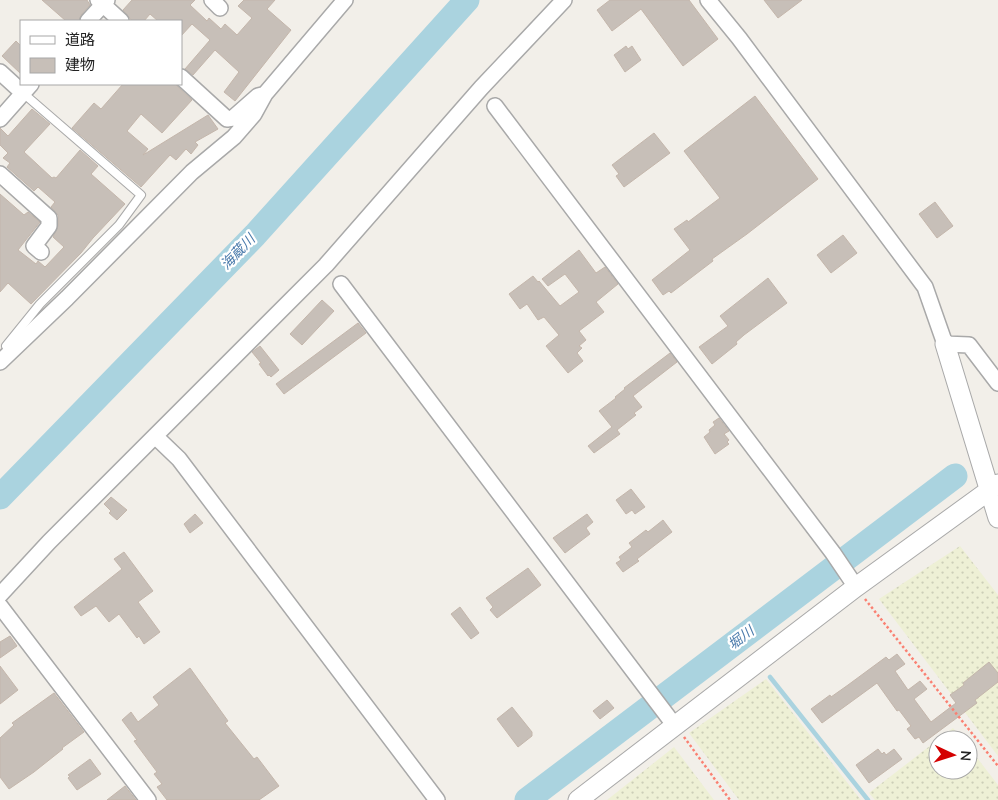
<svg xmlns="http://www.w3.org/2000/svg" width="998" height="800" font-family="'Nunito Sans','Noto Sans JP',sans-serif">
	<defs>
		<pattern id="farmland-dots" width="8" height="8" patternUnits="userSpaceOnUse" patternTransform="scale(1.25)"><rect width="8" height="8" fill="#eef0d5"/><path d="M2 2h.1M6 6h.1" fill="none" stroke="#ccceb7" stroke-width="1.8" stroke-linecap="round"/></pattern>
	</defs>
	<rect width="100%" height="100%" fill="#f2efe9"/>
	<path fill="url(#farmland-dots)" d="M960,546l38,49v161l-119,-157z
		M766,679l95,121h-122l-50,-67z
		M953,728l10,12h-25v30h30v-24l30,39v15h-123l-6,-7z
		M674,747l40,53h-107z"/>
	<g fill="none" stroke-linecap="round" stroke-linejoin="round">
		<path stroke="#aad3df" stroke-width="4.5" d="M770,677l98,123"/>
		<path stroke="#aad3df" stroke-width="25" d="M0,497l255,-262 212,-235
			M527,800l428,-324"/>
	</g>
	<path fill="#c7bfb8" stroke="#c4b6ab" d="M42,0h45l3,5 -9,10 -2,6h-13z
		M132,0h63l-5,5 17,16 2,-3 12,11 4,-5 12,11 15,-17 -14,-12 6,-6h31l-8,9 24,21 -56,71 -11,-9 15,-20 -24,-22 -22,25 -8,-6 25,-29 -18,-16 -11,12v-15h-23l-8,-7 -6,7h-12l-9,-11z
		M610,0h79l29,39 -35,27 -42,-57 -29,22 -15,-21z
		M764,0h38l-24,18z
		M16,41l5,5v28l-19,-18z
		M626,46l2,3 4,-3 9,14 -16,12 -11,-17z
		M123,84h52l17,16 -30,33 -21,-19 -14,17 21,18 -5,6 65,-40 10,14 -23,13 3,3 -7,9 -5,-5 -10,11 -6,-5 -29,32 -69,-59 22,-25 7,6z
		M755,96l63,83 -71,55 -35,25 1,2 -42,32 -2,-2 -6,4 -11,-15 38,-30 -16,-21 13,-9 1,2 32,-24 -36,-47z
		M32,109l18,15 -26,28 28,26 2,-1 2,1 24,-28 18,16 -7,8 34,30 -32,34 -12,15 -50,51 -23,-21 -8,9v-98l24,21 4,-3 12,10 -22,28 18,14 2,-3 7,6 19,-20 -11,-10 5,-11v-11l-7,-8 4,-5 -17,-15 -4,4 -27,-24 3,-4 -7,-5 5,-5 -8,-8v-17l8,8z
		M654,133l16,20 -46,34 -8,-11 3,-2 -7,-9z
		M935,202l18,24 -16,12 -18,-24z
		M843,235l14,18 -26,20 -14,-18z
		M579,250l17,23 9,-6 13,17 -22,18 8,10 -25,19 7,9 -7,6 3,2 -5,5 6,8 -15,12 -22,-27 13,-11 -15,-18 -6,3 -11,-16 -7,5 -11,-15 24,-18 5,6 1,-1 21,25 19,-14 -14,-18 -17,12 -6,-7z
		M768,278l19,25 -43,32 -8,7 1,2 -25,20 -13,-17 29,-21 -8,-10z
		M322,300l12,11 -32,34 -12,-11z
		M358,323l8,10 -82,61 -8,-10z
		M260,346l19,24 -8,7 -2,-2 -1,1 -9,-12 2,-1 -9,-11z
		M670,353l7,9 -44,34 9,11 -8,6 2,2 -19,15 3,4 -26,19 -6,-7 24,-19 -13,-16 17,-13 -1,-1 10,-8 -1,-1z
		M719,418l10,13 -5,3 5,6 -2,2 2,2 -14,10 -11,-17 6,-5 -1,-2 6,-5 -2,-3z
		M631,489l14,18 -10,7 -3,-4 -6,4 -10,-14z
		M111,497l16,13 -10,10 -8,-7 2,-2 -7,-7z
		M195,514l8,9 -13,10 -6,-9z
		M587,514l6,8 -7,6 4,6 -25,19 -12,-15z
		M663,520l9,12 -35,27 2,2 -16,11 -7,-9 5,-3 -2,-3 13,-10 -3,-4 17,-13 2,2z
		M124,552l29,39 -15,11 22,30 -16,12 -5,-8 -2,2 -18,-24 -10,8 -13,-16 -15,10 -7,-9 48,-38 -8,-10z
		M528,568l13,17 -44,33 -7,-8 3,-3 -7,-9z
		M460,607l19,26 -8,6 -20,-25z
		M10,636l7,10 -17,12v-16z
		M897,654l8,10 -10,7 13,19 12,-9 7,8 -13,10 17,23 25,-19 -6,-8 14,-10 -1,-2 26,-21 9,11v9l-23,18 2,3 -54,40 -4,-6 -4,2 -8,-10 4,-3 -12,-16 -2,1 -20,-28 -55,40 -11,-14 19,-14 1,2 17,-12 38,-28 3,3z
		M0,666l18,24 -18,14z
		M190,668l38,53 -3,2 29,36 3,-2 22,29 -20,14h-92l-10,-13 5,-3 -8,-10 3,-2 -23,-31 3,-1 -15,-20 9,-8 7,10 21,-17 -6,-8z
		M54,693l30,39 -22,16 1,1 -29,23 -25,17 -9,-12v-39l14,-13 -2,-2z
		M607,700l7,8 -14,11 -7,-8z
		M512,707l20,25v4l-14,11 -21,-28z
		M878,749l4,5 2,-2 2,3 8,-6 8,10 -33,24 -13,-18z
		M90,759l11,15 -24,16 -9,-12 2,-2 -2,-1z
		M125,786l11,14h-29z"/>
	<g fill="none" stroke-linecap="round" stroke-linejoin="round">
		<g stroke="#a9a9a9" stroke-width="10">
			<path id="service" d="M10,351l-4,-5 34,-42 79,-79 22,-30 -118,-102"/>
		</g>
		<g stroke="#a9a9a9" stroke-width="18">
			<path id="minor" d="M98,0l23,21
				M212,0l8,8
				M708,0l31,38 186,249 20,57 24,1 29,38
				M88,21l19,-21
				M0,72l23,21
				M181,77l46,42 6,-1 25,-22 4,-1
				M495,106l338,447 23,34
				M0,119l31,-35
				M0,174l49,44v8l-15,20 7,6
				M341,284l334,442
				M0,362l67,-64 125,-126 42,-35 20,-23 11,-20 80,-94
				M155,436l24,23 258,341
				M0,595l49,-53 277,-277 155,-177 83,-88
				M0,606l148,194"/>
		</g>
		<g stroke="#a9a9a9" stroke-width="21">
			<path id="tertiary" d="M945,344l53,174
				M578,800l278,-213 142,-103"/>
		</g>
		<path stroke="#fa8072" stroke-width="2.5" stroke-dasharray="2.5 2.5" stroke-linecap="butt" d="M865,599l133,167
			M684,737l46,63"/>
		<use href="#service" stroke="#fff" stroke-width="8"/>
		<use href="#minor" stroke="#fff" stroke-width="15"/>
		<use href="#tertiary" stroke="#fff" stroke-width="19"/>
	</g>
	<g text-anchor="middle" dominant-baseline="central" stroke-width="4.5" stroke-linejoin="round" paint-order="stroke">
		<g font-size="14" font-style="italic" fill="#4a7aab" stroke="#fff">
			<text transform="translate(238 252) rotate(-46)">海蔵川</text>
			<text transform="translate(741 638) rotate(-37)">堀川</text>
		</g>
	</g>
	<rect x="20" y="20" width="162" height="65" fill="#ffffff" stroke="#a7a7a7"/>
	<rect x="30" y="36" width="25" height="8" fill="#ffffff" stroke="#a7a7a7"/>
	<text x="65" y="45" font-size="15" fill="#222222">道路</text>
	<rect x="30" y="58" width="25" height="15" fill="#c7bfb8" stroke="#a7a7a7"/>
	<text x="65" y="70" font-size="15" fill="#222222">建物</text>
	<g transform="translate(953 755) rotate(94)"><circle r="24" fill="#ffffff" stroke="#a7a7a7"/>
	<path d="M0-4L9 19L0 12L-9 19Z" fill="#d40000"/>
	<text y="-8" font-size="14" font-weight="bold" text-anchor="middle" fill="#222222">N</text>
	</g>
</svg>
